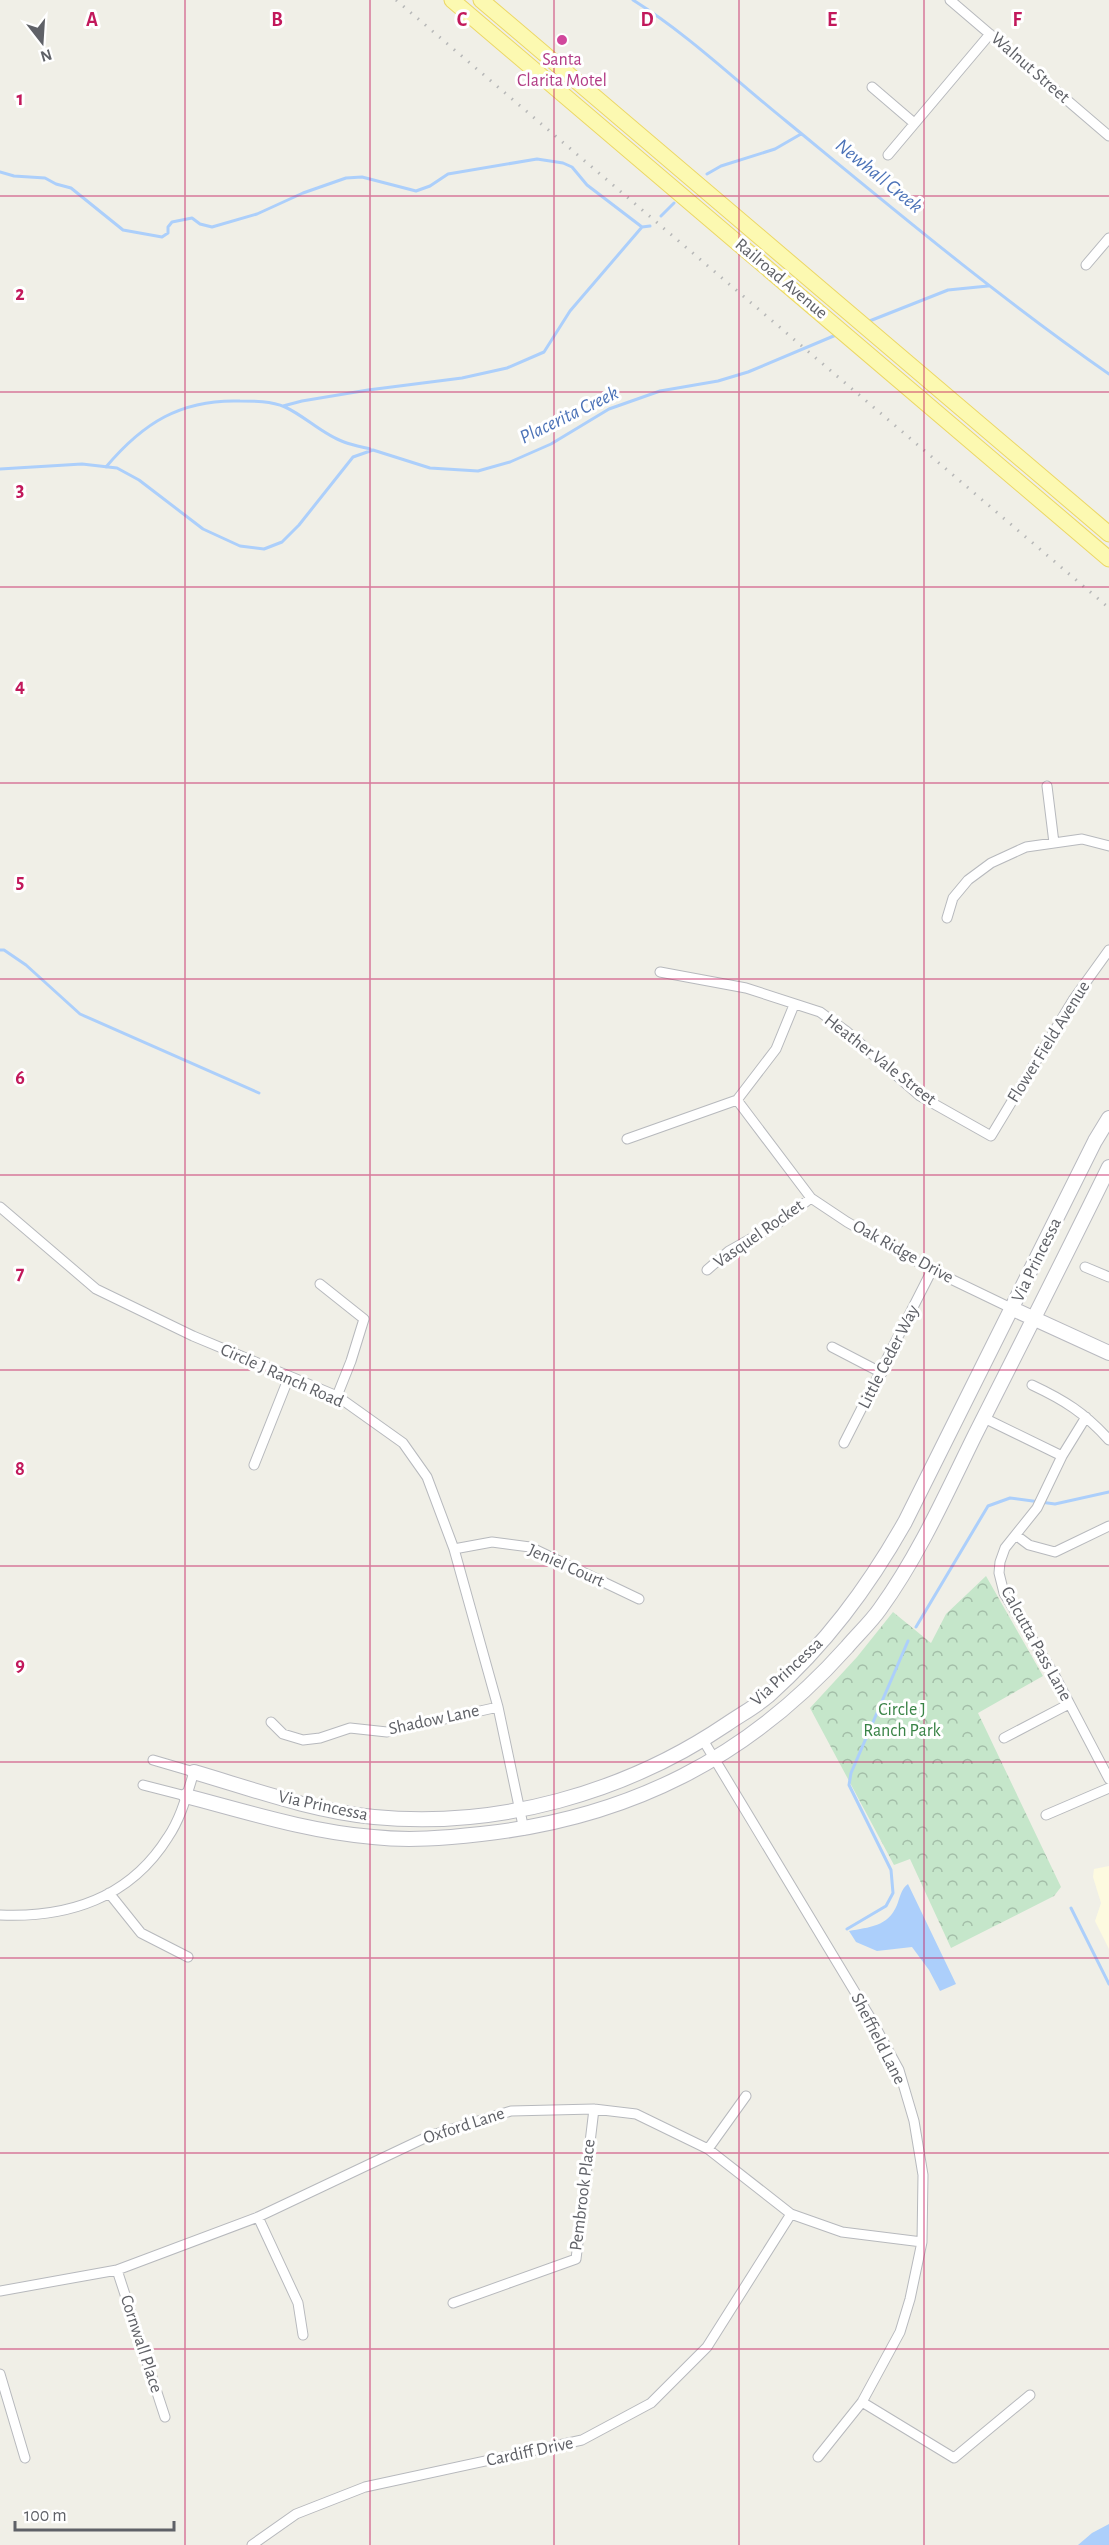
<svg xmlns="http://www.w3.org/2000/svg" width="1109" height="2545" font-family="'Alegreya Sans',sans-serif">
	<defs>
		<pattern id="park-crowns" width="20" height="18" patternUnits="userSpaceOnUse" patternTransform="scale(1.5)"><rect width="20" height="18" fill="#c5e6ca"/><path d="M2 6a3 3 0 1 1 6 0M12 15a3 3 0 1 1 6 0" fill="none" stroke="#a3bea8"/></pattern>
	</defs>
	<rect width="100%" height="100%" fill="#f0efe7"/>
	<path fill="#fdfae0" d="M1109,1866v83l-14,-28 6,-18 -8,-26 1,-8z"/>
	<path fill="url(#park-crowns)" d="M986,1576l57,100 -65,37 83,174 -7,9 -103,52 -41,-89 -16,6 -84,-157 47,-51 36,-45 38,31 15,-29z"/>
	<path fill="#accffb" d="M908,1884l48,100 -16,7 -11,-21 -17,-23 -35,4 -21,-9 -7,-11c20,-4 39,-4 48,-26 3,-8 4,-16 11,-21z
		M1109,2524v21h-31l14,-12z"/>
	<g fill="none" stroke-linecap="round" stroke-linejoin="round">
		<path stroke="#accffb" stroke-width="3" d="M633,0c56,35 102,80 153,121 106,87 211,175 323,253
			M0,172l14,4 31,2 11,6 15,4 52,42 39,7 6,-4v-6l4,-5 20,-4 8,6 12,3 45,-13 46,-21 43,-15 16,-1 54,14 14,-5 18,-12 89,-15 26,4 9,4 15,18 55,42 8,-1
			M707,174l14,-8 54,-17 26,-15
			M661,216l13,-13
			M867,322l81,-32 40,-4
			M283,406l19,-5 66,-11 94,-12 45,-10 37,-16 26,-41 72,-84
			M106,467c37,-44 75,-68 134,-66 14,0 31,0 45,6 20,9 38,28 59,35 8,3 18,5 26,7
			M0,469l82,-5 35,4 22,12 64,49 37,17 24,3 18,-7 17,-17 54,-68 20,-7 57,18 48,3 32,-9 41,-18 58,-35 51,-18 58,-10 30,-9 88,-37
			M0,950h4l22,15 54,49 179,79
			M916,1627l72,-121 22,-8 45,6 54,-12
			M1071,1908l38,76
			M847,1929l39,-23 7,-13 -2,-23 -42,-85 2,-12 57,-132"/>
		<g stroke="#b7b9bd" stroke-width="11">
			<path id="street" d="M950,0l159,136
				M872,87l42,36
				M888,155l102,-121
				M1086,265l23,-27
				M1047,786l7,57
				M947,918l6,-20 15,-18 23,-17 35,-16 56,-8 27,7
				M660,972l86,16 74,24 26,19 74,65 71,40 82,-136 36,-50
				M737,1100l74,98 36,24 85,48 81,39
				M627,1139l110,-39 39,-51 18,-44
				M0,1207l96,82 97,47 144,60 66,47 24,34 27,72 44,158 26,123
				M1085,1267l24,10
				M707,1270l22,-19 48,-27 34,-26
				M320,1284l44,35 -13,42 -14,35
				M832,1347l50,26
				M1032,1385c32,15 53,28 77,55
				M1086,1417l-24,39 -25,52 -32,40 -5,14 -1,11 5,20 51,83 54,103
				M984,1418l78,38
				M844,1443l88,-173
				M254,1465l35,-88
				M1017,1536l12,9 26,7 54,-26
				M454,1549l38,-7 38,5 109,52
				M271,1722l12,12 20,6 17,-2 30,-10 37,4 111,-25
				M1004,1738l65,-34
				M703,1740l167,277 29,53 15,51 9,54 -1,67 -12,57 -10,33 -38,70 -44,55
				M143,1785l43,11
				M1046,1815l63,-27
				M109,1893l32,40 47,24
				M0,1915c68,3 130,-17 168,-78 13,-19 19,-43 26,-65l-41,-12
				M708,2149l38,-53
				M258,2217l40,86 5,32
				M117,2270l48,147
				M0,2291l117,-21 141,-53 171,-81 82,-25 83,-2 42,5 72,35 83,65 51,18 80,10
				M453,2303l123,-44 18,-150
				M0,2374l25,84
				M862,2402l92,56 76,-63
				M252,2545l44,-31 69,-27 217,-47 69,-37 56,-56 84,-133"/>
		</g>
		<g stroke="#b9bac0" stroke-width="16">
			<path id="secondary" d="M1013,1309l96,44
				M194,1772c58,17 118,39 180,45 123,12 251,-24 353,-93 13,-9 28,-17 41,-28 57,-51 99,-107 137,-174l190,-381 14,-23
				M186,1796c61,16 124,36 187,41 36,4 72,1 108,-3 148,-16 267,-76 366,-187 11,-13 24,-25 33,-38 39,-54 66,-115 95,-174 45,-89 90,-178 134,-268"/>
		</g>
		<g stroke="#ecd765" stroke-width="17">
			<path id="primary" d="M452,0l657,559
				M481,0l628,534"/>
		</g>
		<use href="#street" stroke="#fff" stroke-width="9"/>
		<use href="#secondary" stroke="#fff" stroke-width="14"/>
		<use href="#primary" stroke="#fcf9b1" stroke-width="15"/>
		<path stroke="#b7b8b8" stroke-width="3" stroke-dasharray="1.5 8" stroke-linecap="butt" d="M396,0l713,608"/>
	</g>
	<path fill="none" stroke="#c2185b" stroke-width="1.5" stroke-opacity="0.55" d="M185,0v2545M370,0v2545M554,0v2545M739,0v2545M924,0v2545M0,196h1109M0,392h1109M0,587h1109M0,783h1109M0,979h1109M0,1175h1109M0,1370h1109M0,1566h1109M0,1762h1109M0,1958h1109M0,2153h1109M0,2349h1109"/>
	<circle fill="#d1479c" stroke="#fff" stroke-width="2" cx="562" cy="40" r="6"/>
	<g text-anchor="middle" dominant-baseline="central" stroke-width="6" stroke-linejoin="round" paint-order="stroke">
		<g font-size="18" fill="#b23c85" stroke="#fff">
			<text x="562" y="60">Santa<tspan x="562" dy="21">Clarita Motel</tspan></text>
		</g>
		<g font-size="18" fill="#5f6167" stroke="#fff">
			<text transform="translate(1030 68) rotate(41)">Walnut Street</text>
			<text transform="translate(781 279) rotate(40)">Railroad Avenue</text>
			<text transform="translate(1049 1042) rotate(-58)">Flower Field Avenue</text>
			<text transform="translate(880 1060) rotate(38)">Heather Vale Street</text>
			<text transform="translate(759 1234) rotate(-35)">Vasquel Rocket</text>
			<text transform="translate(903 1252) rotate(29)">Oak Ridge Drive</text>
			<text transform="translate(1037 1260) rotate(-64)">Via Princessa</text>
			<text transform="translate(889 1357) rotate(-63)">Little Ceder Way</text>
			<text transform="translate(282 1376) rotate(24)">Circle J Ranch Road</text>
			<text transform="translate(566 1566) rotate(24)">Jeniel Court</text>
			<text transform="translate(1036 1644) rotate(61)">Calcutta Pass Lane</text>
			<text transform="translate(787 1672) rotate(-43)">Via Princessa</text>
			<text transform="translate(434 1720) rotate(-12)">Shadow Lane</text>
			<text transform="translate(323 1806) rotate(12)">Via Princessa</text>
			<text transform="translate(878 2039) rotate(63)">Sheffield Lane</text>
			<text transform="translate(464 2126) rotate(-18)">Oxford Lane</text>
			<text transform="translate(583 2195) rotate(-83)">Pembrook Place</text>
			<text transform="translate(141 2344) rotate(72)">Cornwall Place</text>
			<text transform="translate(530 2452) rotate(-12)">Cardiff Drive</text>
		</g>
		<g font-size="18" fill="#398346" stroke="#fff">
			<text x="902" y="1710">Circle J<tspan x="902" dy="21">Ranch Park</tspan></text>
		</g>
		<g font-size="20" font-style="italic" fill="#4b72b7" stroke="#fff">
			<text transform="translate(879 176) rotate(39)">Newhall Creek</text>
			<text transform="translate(569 415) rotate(-26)">Placerita Creek</text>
		</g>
	</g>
	<g font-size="20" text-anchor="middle" font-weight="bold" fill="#c2185b" stroke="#fff" stroke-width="6" stroke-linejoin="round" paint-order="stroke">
		<text x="92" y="26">A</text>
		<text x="277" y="26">B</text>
		<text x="462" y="26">C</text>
		<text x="647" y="26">D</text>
		<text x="832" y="26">E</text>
		<text x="1017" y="26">F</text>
		<text x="20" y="105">1</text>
		<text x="20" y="300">2</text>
		<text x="20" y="496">3</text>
		<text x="20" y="692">4</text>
		<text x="20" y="888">5</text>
		<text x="20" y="1084">6</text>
		<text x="20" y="1279">7</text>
		<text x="20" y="1475">8</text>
		<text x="20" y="1671">9</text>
	</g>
	<g transform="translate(42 42) rotate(163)" stroke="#ffffff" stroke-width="4.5" paint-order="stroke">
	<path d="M0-4.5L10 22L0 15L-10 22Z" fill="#5f6167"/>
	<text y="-9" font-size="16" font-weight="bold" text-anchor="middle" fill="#5f6167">N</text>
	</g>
	<path d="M15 2521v9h159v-9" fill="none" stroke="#5f6167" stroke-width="3"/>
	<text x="24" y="2521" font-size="18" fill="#5f6167" stroke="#ffffff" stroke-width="4.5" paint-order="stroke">100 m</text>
</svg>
